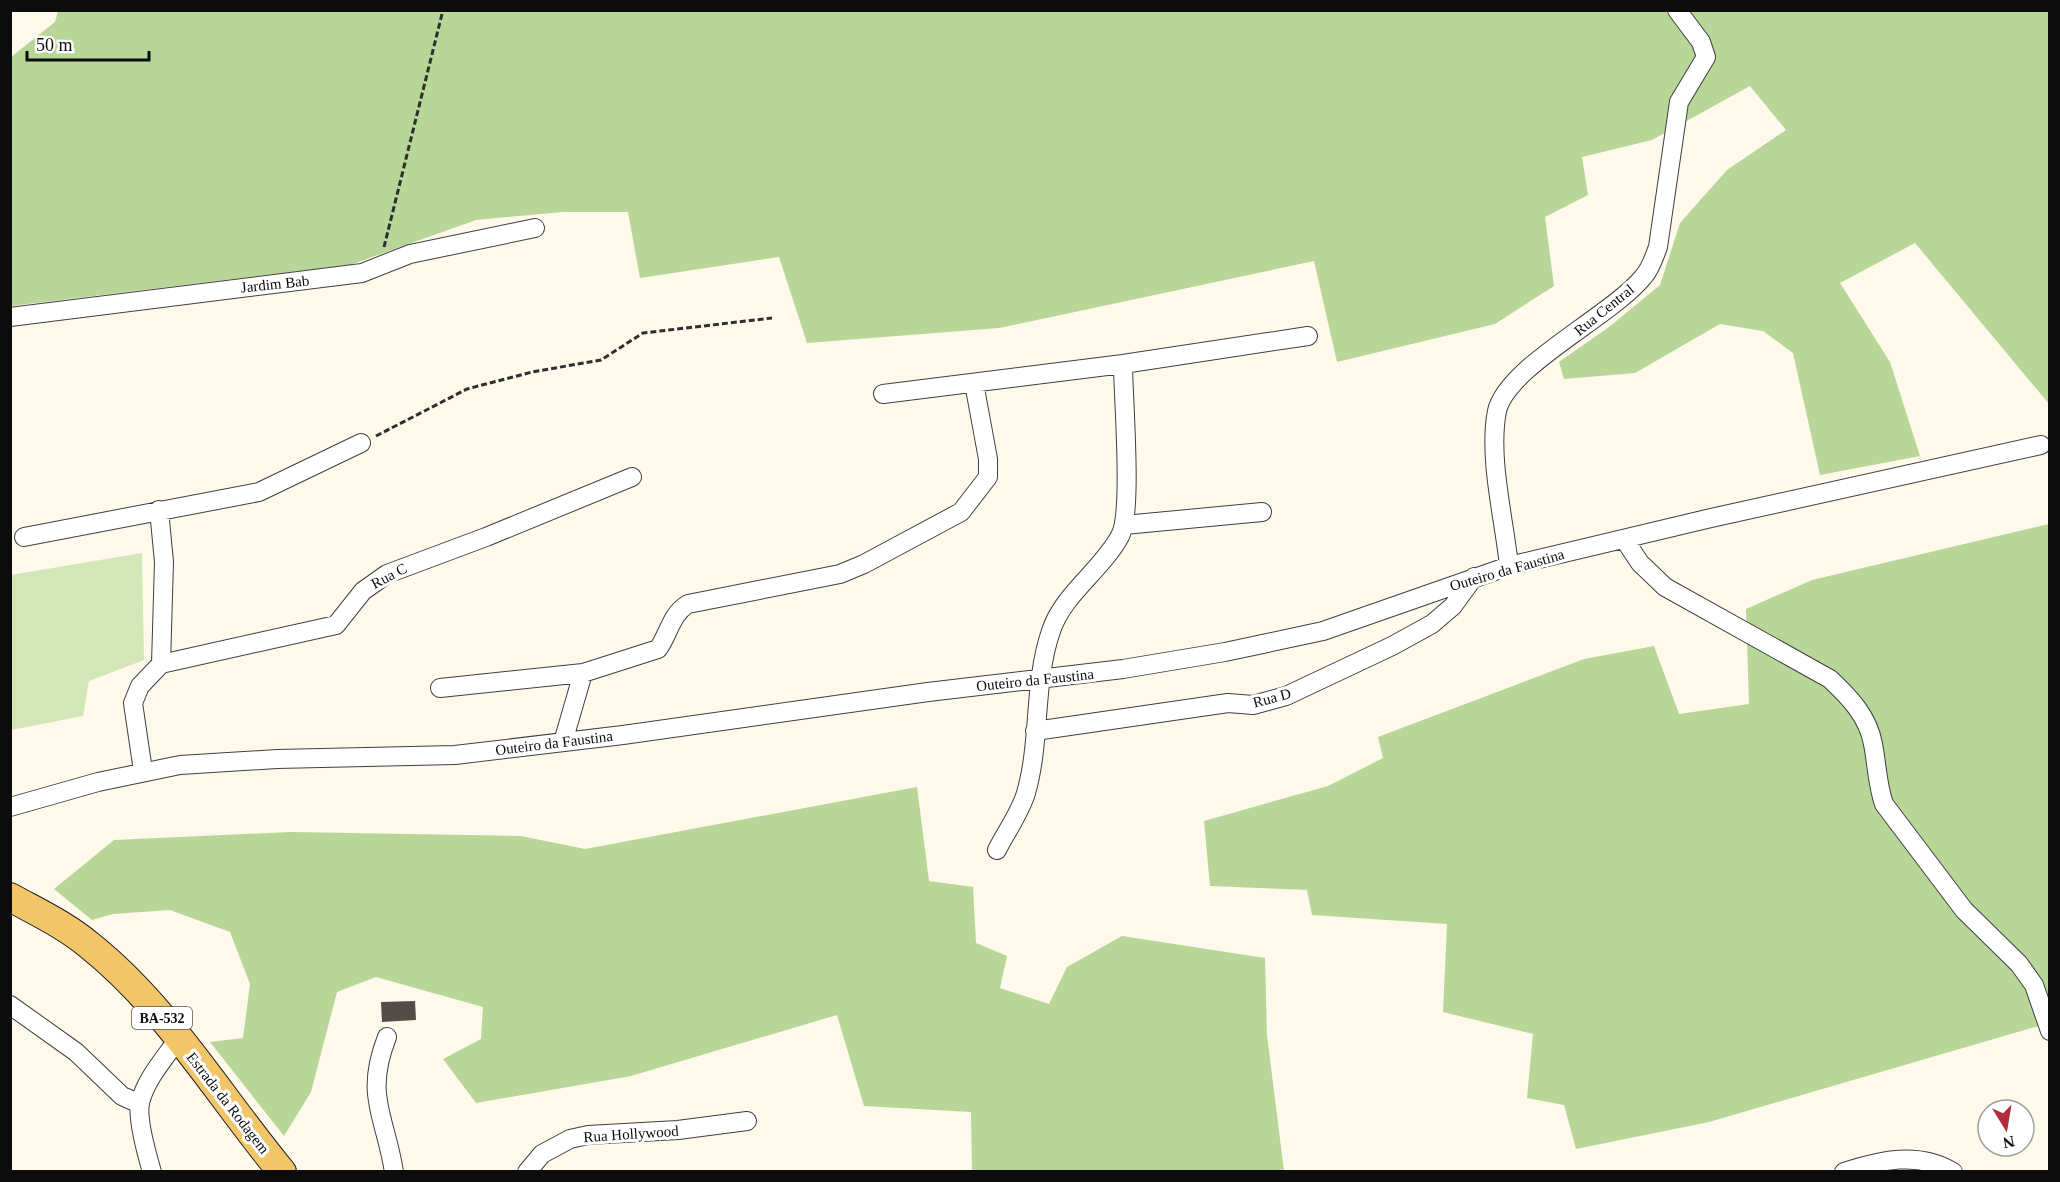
<svg xmlns="http://www.w3.org/2000/svg" width="2060" height="1182" font-family="'Times New Roman',serif">
	<rect width="100%" height="100%" fill="#fef9eb"/>
	<path fill="#d3e6b7" d="M142,553l2,107 -55,21 -6,35 -72,14v-155z"/>
	<path fill="#b8d697" d="M58,11h1991v393l-134,-161 -75,40 50,79 30,94 -100,19 -27,-122 -30,-22 -43,-7 -85,49 -71,6 -5,-17 50,-35 51,-42 20,-62 47,-53 59,-40 -36,-44 -98,54 -70,17 6,38 -43,22 9,69 -59,38 -158,38 -23,-101 -315,67 -192,15 -28,-86 -139,21 -12,-66h-65l-87,8 -126,45 -339,41v-249l44,-35z
		M2049,524v499l-340,99 -133,27 -12,-44 -37,-7 6,-64 -90,-22 4,-88 -135,-9 -5,-25 -97,-4 -6,-65 124,-35 55,-28 -5,-21 206,-78 70,-13 25,68 70,-10 -3,-95 66,-29z
		M917,787l12,94 44,6 3,56 31,13 -7,32 49,16 18,-37 55,-31 143,22 2,77 17,136h-312l-1,-59 -107,-6 -27,-91 -206,61 -155,27 -33,-44 38,-20 2,-32 -107,-30 -39,15 -26,100 -27,44 -74,-94 33,-4 7,-54 -20,-52 -60,-22 -57,4 -21,6 -38,-31 60,-49 177,-8 230,4 64,13z"/>
	<path fill="#544c49" d="M415,1001l1,19 -34,2 -1,-20z"/>
	<g fill="none" stroke-linecap="round" stroke-linejoin="round">
		<g stroke="#3f3f3f" stroke-width="20">
			<path id="street" d="M10,317l352,-44 48,-19 125,-26
				M883,394l240,-30 185,-28
				M159,510l5,52 -3,102
				M1124,525l138,-13
				M24,537l235,-45 102,-49
				M1624,539l16,24 25,24 165,92c19,18 38,37 43,65 4,20 4,40 11,60l80,106 55,54 15,21 16,46
				M1509,566c-5,-48 -21,-109 -12,-155 10,-45 115,-95 147,-135 7,-8 10,-19 14,-29l21,-145 27,-45 -5,-15 -24,-32
				M440,688l143,-15
				M1035,731l193,-28 25,2 33,-9 106,-50 40,-22 21,-18 21,-29
				M563,742l20,-69 75,-24c11,-15 13,-35 30,-45l152,-30 24,-10 97,-52 27,-35v-18l-14,-76
				M143,771l-10,-68 7,-17 21,-22 175,-39 27,-34 24,-17 99,-37 146,-60
				M10,807l88,-25 82,-17 97,-6 178,-4 168,-20 305,-43 195,-23 102,-17 98,-21 186,-65 202,-48 330,-73
				M997,850c9,-18 23,-37 29,-57 15,-52 7,-110 25,-162 12,-37 51,-61 69,-95 13,-23 3,-140 3,-172
				M10,1005l66,47 46,44 18,8
				M387,1037c-23,59 -2,78 7,135
				M152,1172c-5,-17 -15,-53 -12,-69 5,-23 25,-45 38,-64
				M527,1172l15,-18 28,-15 18,-4 90,-5 69,-9
				M1844,1172c36,-12 75,-21 109,0"/>
		</g>
		<g stroke="#1d1d1d" stroke-width="30">
			<path id="primary" d="M10,897c27,15 55,28 79,48 78,62 130,151 193,227"/>
		</g>
		<path stroke="#2e2e2e" stroke-width="3" stroke-dasharray="6 3" stroke-linecap="butt" d="M384,247l59,-237
			M376,436l91,-47 65,-17 69,-12 42,-27 129,-15"/>
		<use href="#street" stroke="#fff" stroke-width="18"/>
		<use href="#primary" stroke="#f1c568" stroke-width="28"/>
	</g>
	<g text-anchor="middle" dominant-baseline="central" stroke-width="6" stroke-linejoin="round" paint-order="stroke">
		<rect fill="#fff" stroke="#555" stroke-width="1.5" x="132" y="1007" width="60" height="22" rx="4.5"/>
		<g font-size="14" font-weight="bold" fill="#0c0c0c">
			<text x="162" y="1018">BA-532</text>
		</g>
		<g font-size="15" fill="#0c0c0c" stroke="#fff">
			<text transform="translate(275 284) rotate(-6)">Jardim Bab</text>
			<text transform="translate(1604 310) rotate(-39)">Rua Central</text>
			<text transform="translate(1507 570) rotate(-16)">Outeiro da Faustina</text>
			<text transform="translate(389 576) rotate(-28)">Rua C</text>
			<text transform="translate(1035 680) rotate(-6)">Outeiro da Faustina</text>
			<text transform="translate(1272 698) rotate(-15)">Rua D</text>
			<text transform="translate(554 743) rotate(-7)">Outeiro da Faustina</text>
			<text transform="translate(228 1103) rotate(52)">Estrada da Rodagem</text>
			<text transform="translate(631 1134) rotate(-4)">Rua Hollywood</text>
		</g>
	</g>
	<rect width="2060" height="1182" fill="none" stroke="#0c0c0c" stroke-width="24"/>
	<g transform="translate(2006 1128) rotate(169)"><circle r="28" fill="#ffffff" stroke="#9e9e9e" stroke-width="1.5"/>
	<path d="M0-4.5L10 22L0 15L-10 22Z" fill="#b42c3c"/>
	<text y="-9" font-size="16" font-weight="bold" text-anchor="middle" fill="#0c0c0c">N</text>
	</g>
	<path d="M27 51v9h122v-9" fill="none" stroke="#0c0c0c" stroke-width="3"/>
	<text x="36" y="51" font-size="18" fill="#0c0c0c" stroke="#ffffff" stroke-width="4.5" paint-order="stroke">50 m</text>
</svg>
